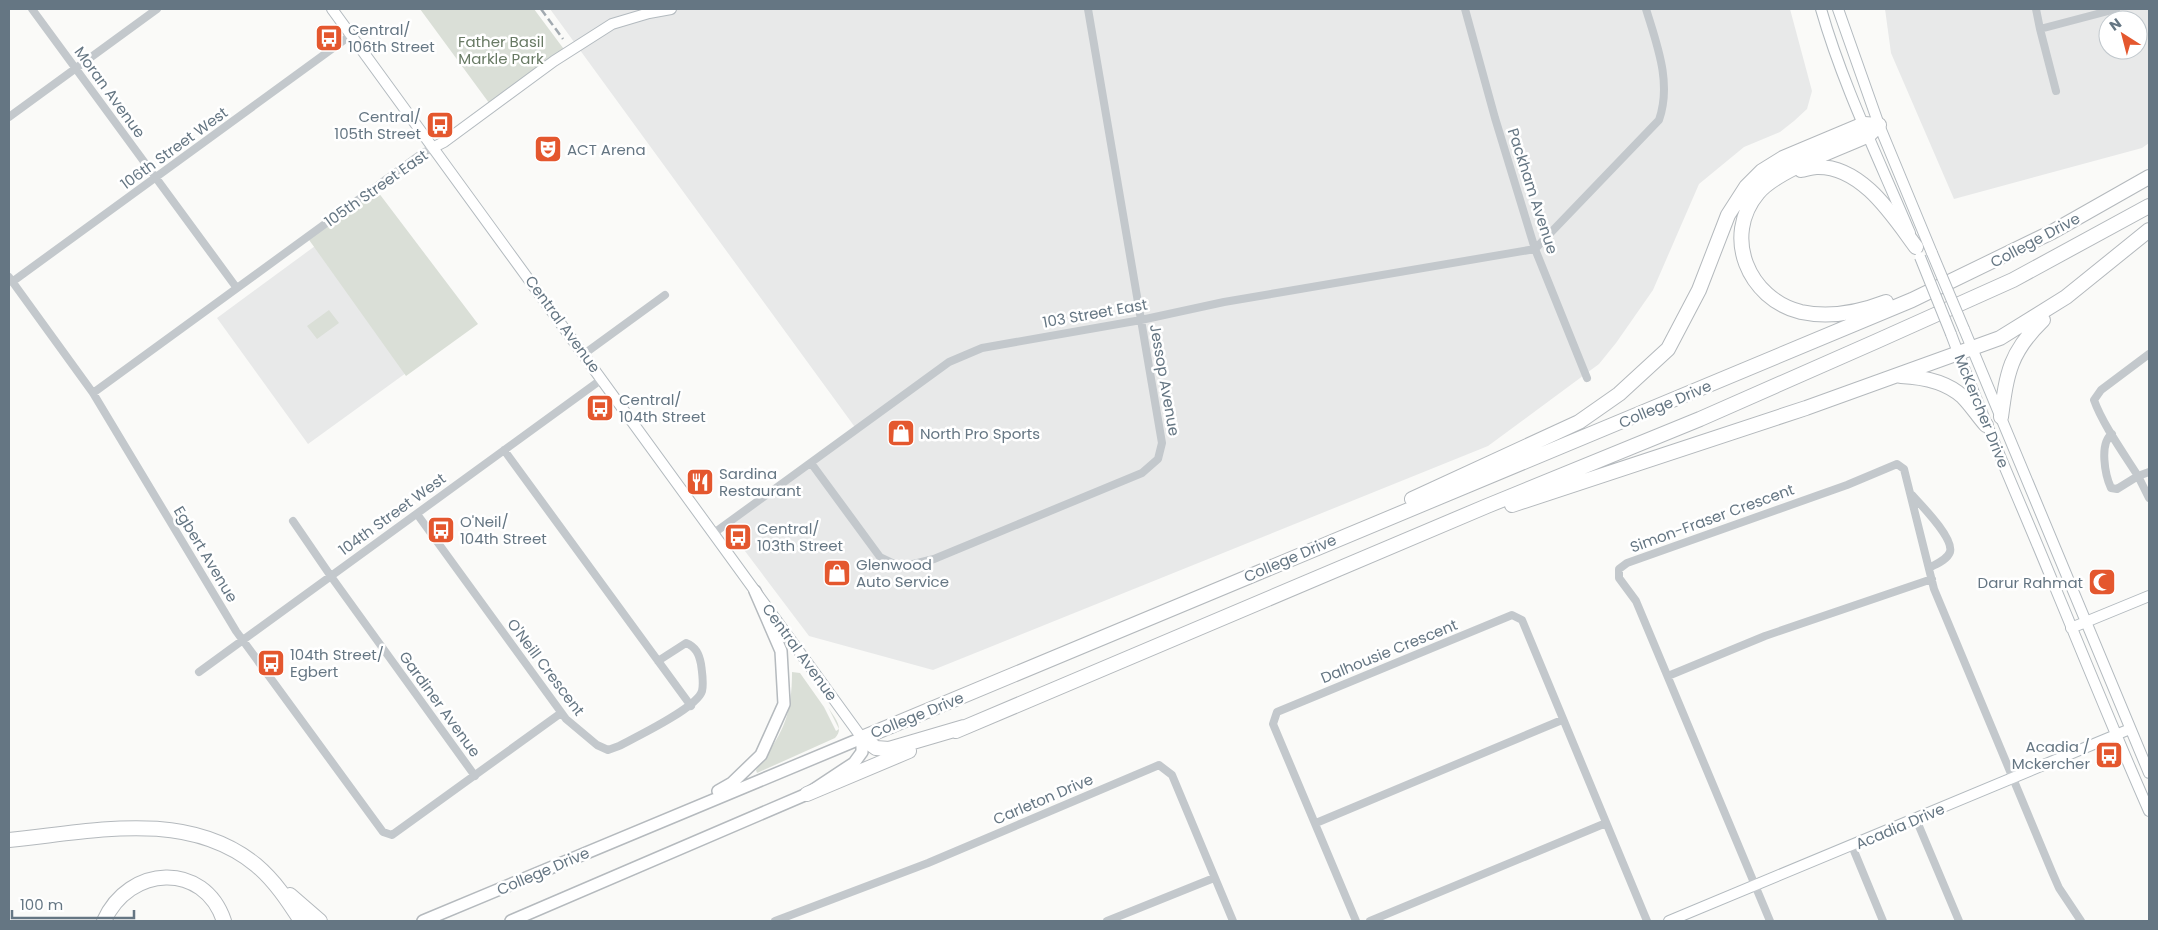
<svg xmlns="http://www.w3.org/2000/svg" width="2158" height="930" font-family="Poppins,sans-serif">
	<rect width="100%" height="100%" fill="#fafaf8"/>
	<path fill="#e8e9e9" fill-rule="evenodd" d="M550,9h1240l22,82 -5,18 -13,12 -14,11 -36,15 -45,37 -46,106 -37,53 -17,21 -111,82 -555,224 -124,-34 -83,-110 131,-96z
		M1885,9h264v134l-7,5 -188,51 -63,-146zM2108,20h30v30h-30z
		M315,246l91,127 -98,71 -91,-126z"/>
	<path fill="#dadfd7" d="M420,9h114l32,43 -74,55z
		M375,188l103,136 -72,52 -99,-139z
		M329,310l10,13 -22,16 -10,-13z
		M792,672l8,1 24,34 12,24 3,-2 -11,-22c6,10 17,21 7,31l-78,35 -1,-3c26,-36 36,-52 36,-98z"/>
	<g fill="none" stroke-linecap="round" stroke-linejoin="round">
		<g stroke="#b3babf" stroke-width="12">
			<path id="secondary" d="M332,9l530,729
				M1821,9c22,77 58,150 89,224
				M1838,9l41,116 53,128
				M434,147l10,-5 110,-81 58,-37 37,-11 22,-4
				M1964,329l185,444
				M1951,334c31,83 67,163 101,246 32,77 63,154 97,231
				M2071,628l78,-32
				M1669,921l461,-192"/>
		</g>
		<g stroke="#b5babe" stroke-width="14">
			<path id="primary" d="M718,791l14,-8 29,-28 23,-51 -3,-53 -26,-60
				M423,921l439,-183v14l-8,11 -47,31 -296,127"/>
		</g>
		<g stroke="#b4b9bd" stroke-width="16">
			<path id="highway" d="M1879,125l-10,10c-28,13 -92,35 -111,58 -36,43 -10,106 43,119 28,6 59,0 85,-10
				M1801,170c5,-1 11,-3 16,-3 45,-1 76,49 99,80
				M1901,376c21,1 46,6 62,21 8,8 15,19 23,28
				M2001,417c6,-45 9,-65 42,-97
				M1412,499l167,-77 40,-28 49,-45 31,-59 29,-75 18,-28 16,-16 21,-13 81,-34 15,1
				M1512,505l294,-97 194,-70 66,-41 83,-67
				M964,727l-75,22 -13,-1 -14,-10 1050,-438 140,-68 97,-55
				M956,731l531,-225 213,-87 177,-78 136,-61 136,-74
				M807,794l102,-43
				M9,840c82,-8 177,-32 247,25 19,16 32,36 45,56
				M290,895l30,26
				M104,921c25,-56 100,-60 120,0"/>
		</g>
		<path stroke="#c3c8cc" stroke-width="8" d="M32,9l204,278
			M1465,9l30,109 40,131 52,129
			M2036,9l4,20 16,62
			M2040,29l76,-20
			M9,117l148,-108
			M9,277l84,116 143,238 147,201 9,3 169,-122
			M12,282l339,-247
			M584,354l81,-59
			M93,393l328,-239 13,-7
			M2112,434c-13,9 -7,41 -1,54l6,1 21,-13c-14,-22 -36,-53 -44,-76l7,-10 48,-36
			M504,450l187,256
			M811,463l69,94 21,10 33,-8 208,-86 16,-14 4,-16 -74,-434
			M2149,472l-11,4 11,22
			M1912,495c9,10 42,43 38,57 -3,8 -14,12 -21,16
			M417,514l149,205 31,26 11,5 11,-4c17,-9 78,-38 83,-55 2,-8 0,-19 -1,-27 -2,-10 -5,-17 -15,-21l-28,18
			M293,521l37,54 145,201
			M714,533l235,-171 33,-14 159,-28 83,-18 311,-53 124,-129c13,-37 -2,-75 -13,-111
			M199,672l403,-293
			M1668,676l97,-40 167,-57
			M1916,819l43,102
			M1316,823l246,-103
			M1852,846l31,75
			M775,921l153,-58 231,-98 13,10 61,146
			M1107,921l107,-43
			M1356,921l-83,-197 4,-12 235,-97 10,5 125,301
			M1370,921l236,-98
			M1770,921l-134,-320 -17,-23v-9l8,-6 220,-78 50,-21 7,5 30,120 118,283 7,16 22,33"/>
		<use href="#secondary" stroke="#fff" stroke-width="10"/>
		<use href="#primary" stroke="#fff" stroke-width="11"/>
		<use href="#highway" stroke="#fff" stroke-width="14"/>
		<path stroke="#a2aab0" stroke-width="2.5" stroke-dasharray="8 4" stroke-linecap="butt" d="M541,9l22,30"/>
		<g stroke="#b3babf" stroke-width="12" stroke-linecap="butt">
			<path id="secondary-bridge" d="M1932,253l32,76
				M1920,257l31,77"/>
		</g>
		<use href="#secondary-bridge" stroke="#fff" stroke-width="10"/>
	</g>
	<defs>
		<g id="bus-square" transform="scale(1.4375)"><rect x="-9" y="-9" width="18" height="18" rx="4" fill="#e4572e" stroke="#fff"/><path d="M-5-6H5V4H4V6H2V4H-2V6H-4V4H-5ZM-3.5-4V0h7V-4ZM-3.5 1.2v1.5H-2V1.2ZM2 1.2v1.5H3.5V1.2Z" fill="#fff"/></g>
		<g id="theatre-square" transform="scale(1.4375)"><rect x="-9" y="-9" width="18" height="18" rx="4" fill="#e4572e" stroke="#fff"/><path d="M-5-5.5Q0-4 5-5.5V0Q5 5 0 6Q-5 5-5 0ZM-3.3-2.5H-1v1.5H-3.3ZM1-2.5H3.3v1.5H1ZM-2.8 1Q0 5.5 2.8 1Z" fill="#fff"/></g>
		<g id="shop-square" transform="scale(1.4375)"><rect x="-9" y="-9" width="18" height="18" rx="4" fill="#e4572e" stroke="#fff"/><path d="M-5-2.5h2.3a2.7 3.5 0 0 1 5.4 0H5L5.5 6h-11ZM-1.5-2.5h3a1.5 2.3 0 0 0-3 0Z" fill="#fff"/></g>
		<g id="restaurant-square" transform="scale(1.4375)"><rect x="-9" y="-9" width="18" height="18" rx="4" fill="#e4572e" stroke="#fff"/><path d="M-5-6h1v4h1v-4h1v4h1v-4h1v5L-1.5 .5V6h-2V.5L-5-1ZM5-6V6H3V1.5H1.5Q1.5-4 5-6Z" fill="#fff"/></g>
		<g id="mosque-square" transform="scale(1.4375)"><rect x="-9" y="-9" width="18" height="18" rx="4" fill="#e4572e" stroke="#fff"/><path d="M3.5-4.9A6 6 0 1 0 3.5 4.9A5 5 0 1 1 3.5-4.9Z" fill="#fff"/></g>
	</defs>
	<g fill-rule="evenodd">
		<use href="#bus-square" x="329" y="38"/>
		<use href="#bus-square" x="440" y="125"/>
		<use href="#theatre-square" x="548" y="149"/>
		<use href="#bus-square" x="600" y="408"/>
		<use href="#shop-square" x="901" y="433"/>
		<use href="#restaurant-square" x="700" y="482"/>
		<use href="#bus-square" x="441" y="530"/>
		<use href="#bus-square" x="738" y="537"/>
		<use href="#shop-square" x="837" y="573"/>
		<use href="#mosque-square" x="2102" y="582"/>
		<use href="#bus-square" x="271" y="663"/>
		<use href="#bus-square" x="2109" y="755"/>
	</g>
	<g text-anchor="middle" dominant-baseline="central" stroke-width="5" stroke-linejoin="round" paint-order="stroke">
		<g font-size="15" fill="#657683" stroke="#fff" text-anchor="start">
			<text x="348" y="29">Central/<tspan x="348" dy="17">106th Street</tspan></text>
			<text x="421" y="116" text-anchor="end">Central/<tspan x="421" dy="17">105th Street</tspan></text>
			<text x="567" y="149">ACT Arena</text>
			<text x="619" y="399">Central/<tspan x="619" dy="17">104th Street</tspan></text>
			<text x="920" y="433">North Pro Sports</text>
			<text x="719" y="473">Sardina<tspan x="719" dy="17">Restaurant</tspan></text>
			<text x="460" y="521">O'Neil/<tspan x="460" dy="17">104th Street</tspan></text>
			<text x="757" y="528">Central/<tspan x="757" dy="17">103th Street</tspan></text>
			<text x="856" y="564">Glenwood<tspan x="856" dy="17">Auto Service</tspan></text>
			<text x="2083" y="582" text-anchor="end">Darur Rahmat</text>
			<text x="290" y="654">104th Street/<tspan x="290" dy="17">Egbert</tspan></text>
			<text x="2090" y="746" text-anchor="end">Acadia /<tspan x="2090" dy="17">Mckercher</tspan></text>
		</g>
		<g font-size="15" fill="#687a64" stroke="#fff">
			<text x="501" y="41">Father Basil<tspan x="501" dy="17">Markle Park</tspan></text>
		</g>
		<g font-size="15" fill="#657683" stroke="#fff">
			<text transform="translate(110 92) rotate(54)">Moran Avenue</text>
			<text transform="translate(174 148) rotate(-36)">106th Street West</text>
			<text transform="translate(376 188) rotate(-35)">105th Street East</text>
			<text transform="translate(1533 191) rotate(72)">Packham Avenue</text>
			<text transform="translate(2035 240) rotate(-28)">College Drive</text>
			<text transform="translate(1095 313) rotate(-10)">103 Street East</text>
			<text transform="translate(563 324) rotate(54)">Central Avenue</text>
			<text transform="translate(1165 380) rotate(80)">Jessop Avenue</text>
			<text transform="translate(1665 404) rotate(-23)">College Drive</text>
			<text transform="translate(1982 411) rotate(68)">McKercher Drive</text>
			<text transform="translate(392 514) rotate(-36)">104th Street West</text>
			<text transform="translate(1712 518) rotate(-20)">Simon-Fraser Crescent</text>
			<text transform="translate(206 554) rotate(59)">Egbert Avenue</text>
			<text transform="translate(1290 558) rotate(-23)">College Drive</text>
			<text transform="translate(1389 651) rotate(-22)">Dalhousie Crescent</text>
			<text transform="translate(800 652) rotate(54)">Central Avenue</text>
			<text transform="translate(546 667) rotate(53)">O'Neill Crescent</text>
			<text transform="translate(440 704) rotate(54)">Gardiner Avenue</text>
			<text transform="translate(917 715) rotate(-22)">College Drive</text>
			<text transform="translate(1043 799) rotate(-23)">Carleton Drive</text>
			<text transform="translate(1900 826) rotate(-23)">Acadia Drive</text>
			<text transform="translate(543 871) rotate(-23)">College Drive</text>
		</g>
	</g>
	<rect width="2158" height="930" fill="none" stroke="#657683" stroke-width="20"/>
	<g transform="translate(2123 35) rotate(324)"><circle r="24" fill="#ffffff" stroke="#c1c8cd"/>
	<path d="M0-4L9 19L0 12L-9 19Z" fill="#e4572e"/>
	<text y="-8" font-size="14" font-weight="bold" text-anchor="middle" fill="#657683">N</text>
	</g>
	<path d="M12 910v8h122v-8" fill="none" stroke="#657683" stroke-width="2.5"/>
	<text x="20" y="910" font-size="15" fill="#657683" stroke="#ffffff" stroke-width="4" paint-order="stroke">100 m</text>
</svg>
